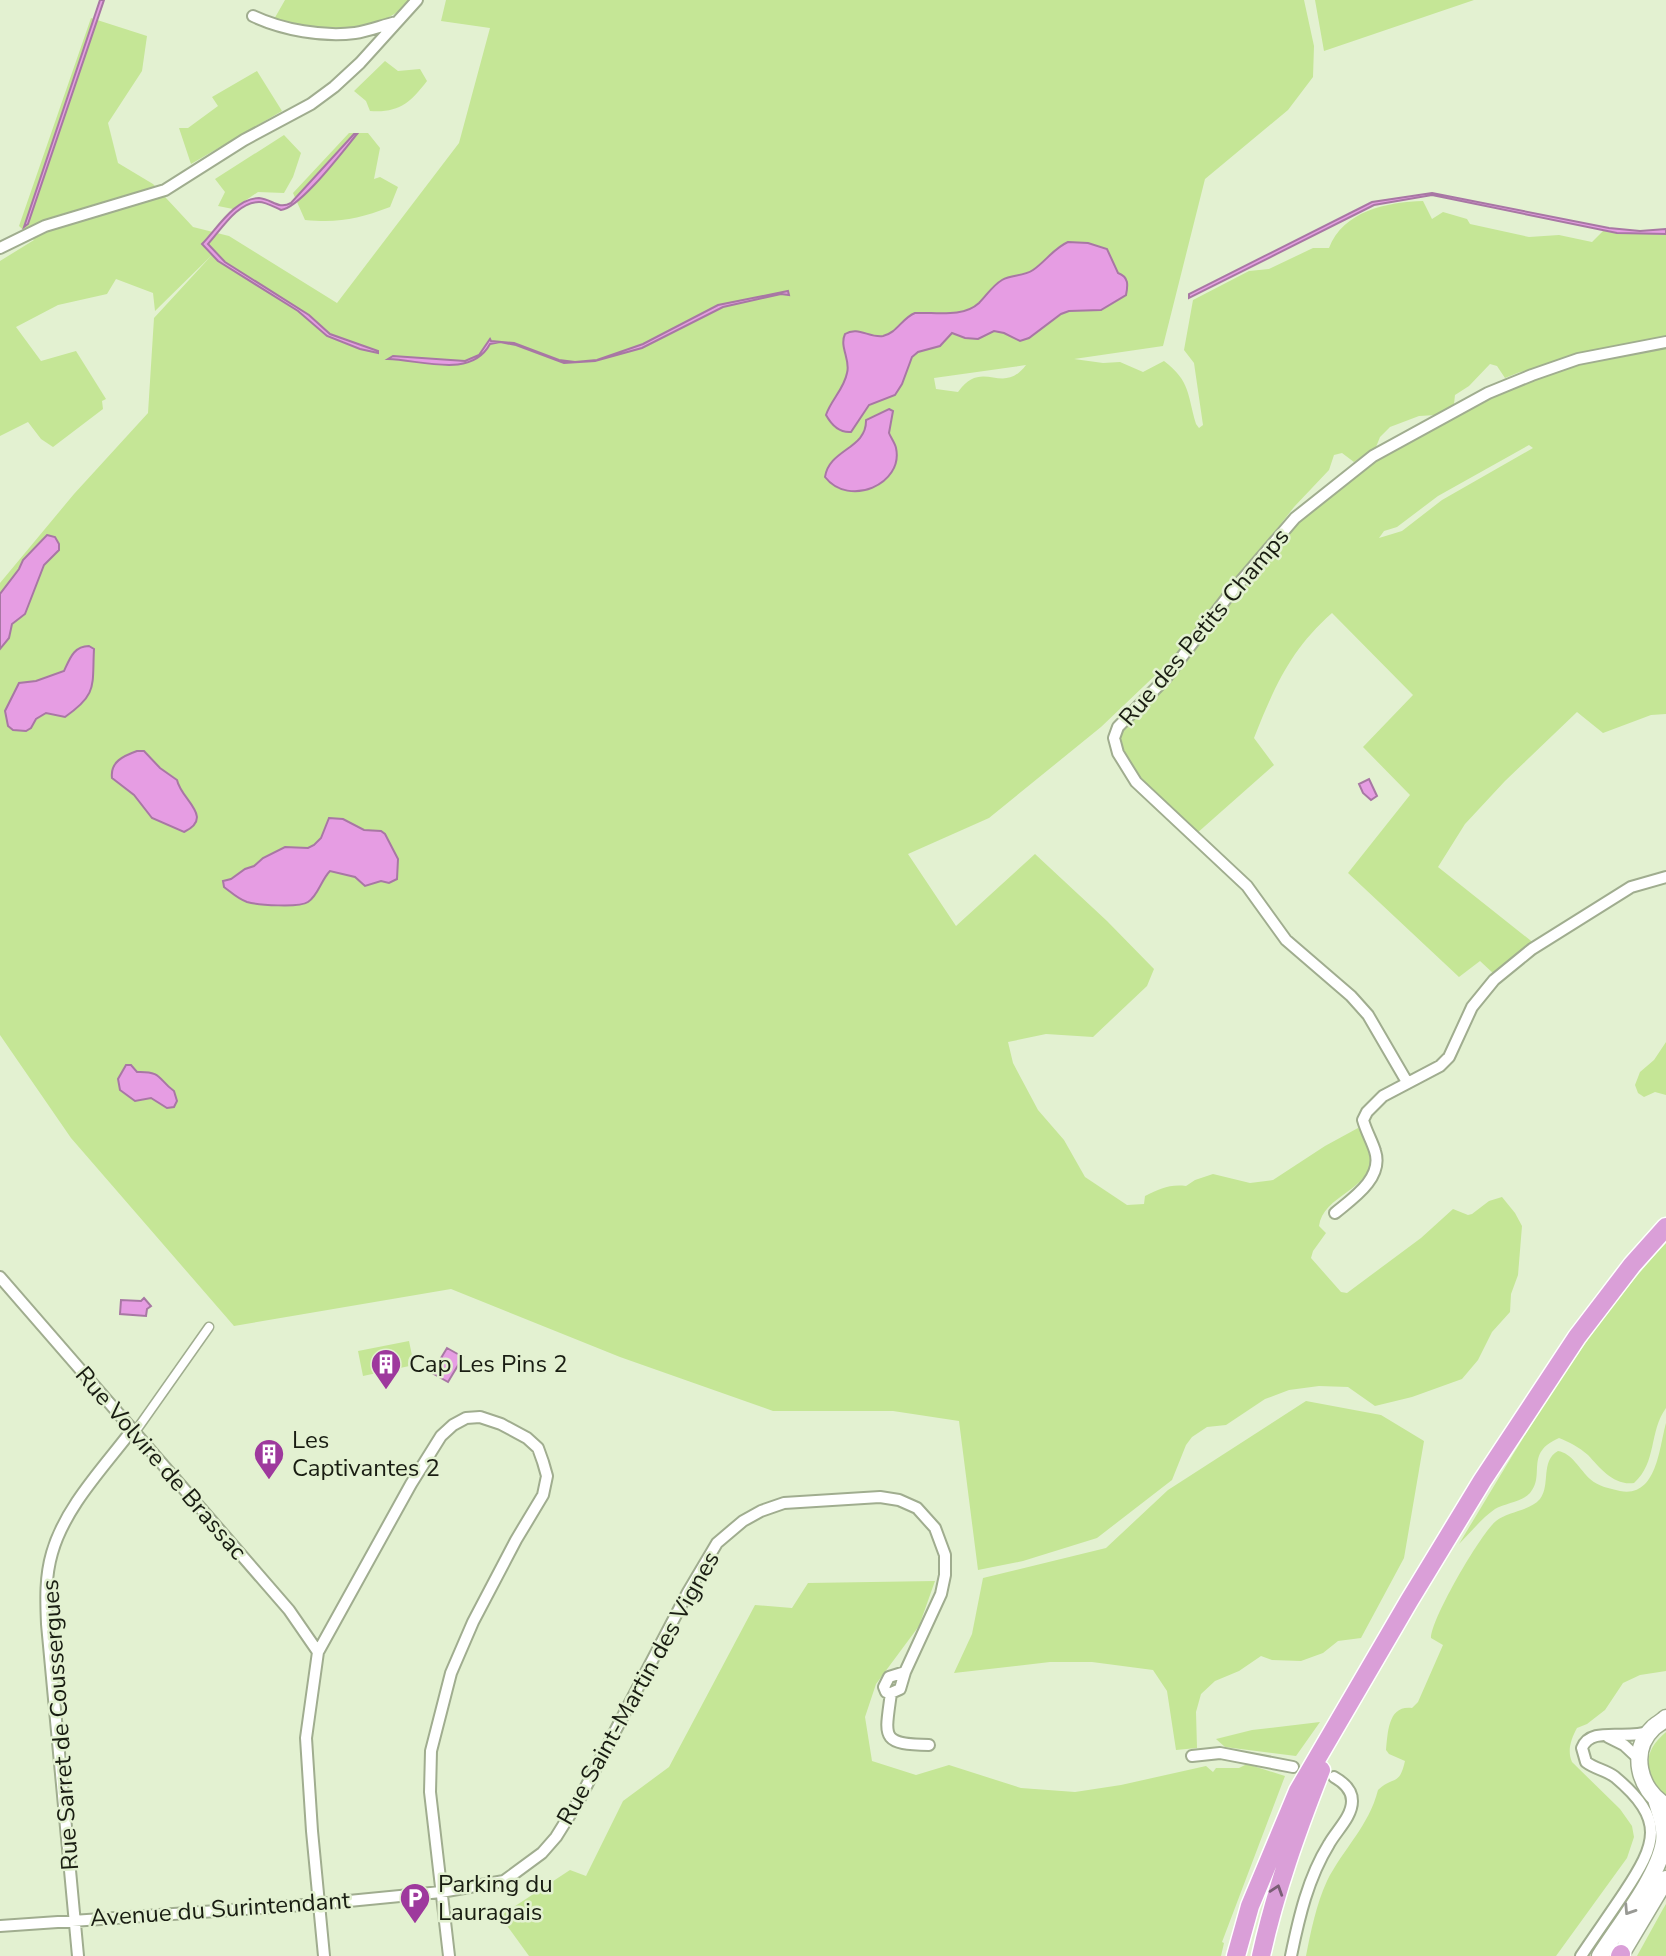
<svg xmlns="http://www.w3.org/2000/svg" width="1666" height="1956" font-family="'Nunito Sans',sans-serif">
	<rect width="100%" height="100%" fill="#e3f1d1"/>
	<path fill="#c5e696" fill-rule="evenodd" d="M285,0h126c-40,41 -88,30 -138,21z
		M446,0h858l10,46 -1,31 -25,33 -83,69 -42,167 -89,13 29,4 17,-1 23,10 21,-11c27,21 23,33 32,63l3,4 4,-3 -9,-62 -10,-13 9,-50 56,-29 20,-2 44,-21h16c14,-37 58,-46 94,-47l9,18 11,-7 24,7 3,5 59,13 30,-2 33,7 12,-12 62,5v105l-123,29 -23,3 -15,6 -8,-12 -7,-2 -21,22 -14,9 -1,9 -18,11 -17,1 -29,11 -10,10 -4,10 -22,15 -12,-9 -8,2 -5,15 -35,37 -107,138 -86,82 -112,91 -81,36 48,72 79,-72 72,67 47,48 -7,17 -54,51 -47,-3 -38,8 5,21 25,47 26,30 21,37 42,28 17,-1 1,-8c15,-7 24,-12 41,-10l9,-6 18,-6 37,9 23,-3 52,-34 33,-18c6,4 9,12 11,19 14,41 -46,45 -50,79l7,7 -13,18 -2,7 30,34 6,1 74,-55 32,-29 15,6 4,-1 17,-13 13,-4 13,16 7,13 -4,49 -7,19 -1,18 -18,20 -14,28 -16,19 -50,18 -37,9 -27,-19 -29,-1 -30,4 -24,9 -39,26 -19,2 -15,10 -6,8 -14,35 -75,58 -74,23 -45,9 -19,-149 -66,-10h-120l-153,-54 -169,-68 -217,37 -163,-188 -71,-103v-452l74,-89 74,-81 6,-95 58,-63 -57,56 -2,-18 -37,-14 -9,15 -49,11 -42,22 25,34 35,-10 30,48 -4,2 1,8 -50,38 -12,-8 -13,-17 -28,14v-175l34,-21 -15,-14 72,-208 56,18 -5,35 -34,52 10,40 35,21 40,43 36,9 108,67 122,-160 31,-115 -49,-7zM1026,365c-24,32 -43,-8 -68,27l-22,-3 -2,-11z
		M1315,0h159l-150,51z
		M385,61l13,10 22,-2 7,12c-17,22 -28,32 -57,30l-4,-10 -12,-10z
		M257,71l25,40 -91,53 -12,-36h9l30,-22 -6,-9z
		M349,133h19l12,15 -6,31 6,-2 18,10 -8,20c-32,12 -50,16 -85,13l-12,-27z
		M284,135l17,18 -8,24 -9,16 -26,-1 -25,17 -15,-3 7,-14 -10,-13z
		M1666,348v366l-15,1 -48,18 -26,-21 -72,69 -40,43 -27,43 102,81 -45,27 -15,-14 -21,16 -111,-104 62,-78 -47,-48 50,-52 -81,-82c-42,37 -58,75 -78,125l20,27 -78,69c-30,-28 -65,-55 -78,-95l4,-11 173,-206 86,-67 108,-59 96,-33zM1529,445l4,3 -91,52 -40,31 -23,7 5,-7 13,-4 41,-31z
		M1666,1042v53l-11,-3 -11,5 -6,-4 -3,-8 5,-13 14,-12z
		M1666,1243v165c-17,23 -9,55 -32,75 -20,3 -34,-15 -46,-28 -9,-8 -19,-13 -29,-17 -35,15 -13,37 -29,55 -8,9 -25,10 -35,16 -13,9 -24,23 -36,35 63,-104 124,-212 207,-301z
		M409,1341l5,24 -51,11 -5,-25z
		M1306,1401l75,14 43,26 -20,117 -43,80 -23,3 -15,12 -22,8 -29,-1 -11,-4 -22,15 -24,10 -14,13 -5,18 1,36 -21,2 -9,-59 -14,-21 -61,-8h-42l-96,11 18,-39 11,-56 123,-30 62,-58z
		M1666,1423v248l-26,4 -17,8 -18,27 -18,14 -10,4c-6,11 -10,23 -5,34l48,47 12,17 2,11 -7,21 -71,98h-250c5,-25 10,-51 21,-75 16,-32 42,-55 51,-91 16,-15 21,-3 27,-29l-16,-7 -3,-4c2,-18 2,-45 26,-42l6,-6 25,-57 -12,-7c0,-19 50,-105 65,-117 12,-10 34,-10 44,-22 11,-14 0,-38 18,-48 14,2 22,19 32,28 9,8 19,9 30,12 37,7 39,-43 46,-68z
		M935,1581l-16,45 -43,58 -11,33 7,44 44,14 33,-10 72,23 54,4 46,-7 85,-19 7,6 3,-4h23l8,-4 38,12 -63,166 2,1 -3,13h-692l-29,-40 70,-46 16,6 37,-75 46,-34 86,-162 37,3 16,-25z
		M1320,1722l-24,34 -71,-9 -9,-8 36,-9z
		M1666,1732v66c-21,-24 -26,-44 0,-66z
		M1666,1904v52h-29l26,-47z"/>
	<path fill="#e69de3" stroke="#a877a4" stroke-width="2" d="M100,0h4l-76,224 -4,3z
		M354,134h3c-14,17 -57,74 -76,76 -7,-3 -15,-8 -22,-8 -22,0 -38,28 -51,42l17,18 84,53 21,19 48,17v2l-18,-4 -33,-13 -29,-25 -80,-50 -16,-17c14,-14 33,-46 57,-46 13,1 19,12 32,5z
		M1432,193l177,35 31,3 26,-2v5l-49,-1 -185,-38 -58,10 -185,93v-4l183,-92z
		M1068,242l20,1 19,6 11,24c11,4 10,12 8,22l-25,15 -32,1 -8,3 -32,24 -9,3 -16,-8 -10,-2 -16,8 -13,-1 -13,-5 -12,13 -22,6 -6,5 -10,27 -7,11 -26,10 -18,27c-12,1 -20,-8 -25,-17 5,-15 18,-26 21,-42 4,-13 -8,-26 -2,-39 13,-8 24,4 38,2 14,-3 19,-18 32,-23 20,-1 48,5 64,-10 8,-8 13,-17 23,-23 10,-6 21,-3 31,-10 12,-8 21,-22 35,-28z
		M788,291l1,4 -8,-1 -58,13 -81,41 -47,13 -31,2 -48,-18 -16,-3 -10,2c-19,35 -68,16 -102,15l5,-3 72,5 14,-6 11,-16 1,2 23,2 45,17 16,2 22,-2 46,-16 75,-39z
		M889,409l4,2 -4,22c2,5 6,10 7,15 8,36 -47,60 -71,29 4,-28 42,-28 41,-57z
		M47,535l8,2 4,7v6l-15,15 -19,49 -13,10 -3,14 -9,11v-55l19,-25 4,-9z
		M89,646l5,3c-2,37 4,45 -29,68l-19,-4 -10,6 -5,9 -5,3 -13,-1 -5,-4 -3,-15 14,-28 17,-2 28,-10c6,-13 10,-25 25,-25z
		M137,751h7l16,17 17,12c4,20 38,37 7,52l-32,-14 -18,-23 -22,-17c-2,-16 11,-22 25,-27z
		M1369,779l8,17 -6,4 -8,-7 -4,-9z
		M329,818l14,1 21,11 17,1 4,3 13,25 -1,20 -8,4 -8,-2 -16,5 -10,-9 -25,-6c-9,9 -12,25 -22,31 -9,6 -50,3 -61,0 -9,-3 -15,-9 -23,-15l-1,-6 8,-2 14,-10 9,-3 9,-8 22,-11 23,1 6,-3 7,-7z
		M126,1065h5l6,7c26,-1 21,8 37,19l3,10 -3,6 -7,1 -16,-10 -16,3 -15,-11 -2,-11z
		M144,1298l7,8 -4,3 -1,7 -26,-2 1,-14 20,1z
		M447,1348l16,9 -15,25 -16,-9z"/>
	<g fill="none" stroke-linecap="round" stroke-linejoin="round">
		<g stroke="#a0ad8f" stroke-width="11">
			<path id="pedestrian" d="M135,1432l74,-105"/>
		</g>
		<g stroke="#a0ad8f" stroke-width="14">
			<path id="minor" d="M253,16c30,14 70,21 102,17 14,-2 28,-8 42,-11
				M0,248l45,-22 120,-36 79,-50 67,-36 23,-17 26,-24 57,-63
				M1407,1082l-39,-67 -17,-19 -65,-56 -39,-54 -111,-104 -18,-29 -4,-15 4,-11 47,-48 64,-84 66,-77 78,-62 115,-63 44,-18 46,-16 88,-17
				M1335,1213c17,-14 49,-35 40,-62 -3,-10 -9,-20 -12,-31l4,-8 16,-16 57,-30 9,-9 23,-50 22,-27 38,-31 99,-62 35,-10
				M0,1277l289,333 29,42
				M891,1693c-6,45 -11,51 38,52
				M1608,1737l16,8 15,14
				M1192,1756l28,-3 73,14
				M0,1926l318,-22 123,-12 63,-11 38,-28 14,-16 23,-37 109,-208 29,-49 26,-22 18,-10 23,-8 96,-6 19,3 18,8 18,20 10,27v20l-4,19 -36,78 -5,17 -9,4 -5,-1 -2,-5 5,-10 16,-5
				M78,1956l-31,-332c-1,-24 -2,-47 5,-71 13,-46 52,-86 80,-123
				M324,1956l-12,-125 -6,-93 12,-86 93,-168 30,-48 12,-11 13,-7 14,-1 21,7 26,14 11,10 5,14 4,14 -4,19 -27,45 -43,82 -22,51 -20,78 -1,41 19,164
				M1291,1956c8,-39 17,-78 38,-112 7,-13 23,-27 23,-43 0,-12 -9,-19 -18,-24
				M1581,1956c14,-21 29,-42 43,-63 33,-50 42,-73 -9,-116 -9,-7 -20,-8 -29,-15l-4,-14c9,-23 44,-7 68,-17"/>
		</g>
		<g stroke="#a0ad8f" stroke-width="19">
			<path id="secondary" d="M1665,1805c-26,-15 -36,-54 -12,-77 3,-3 9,-6 13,-10
				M1600,1956c19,-30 59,-80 64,-114 2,-15 -4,-29 -8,-43
				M1620,1956l46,-77"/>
		</g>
		<g stroke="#fff" stroke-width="21">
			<path id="trunk" d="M1236,1956l14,-50 48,-115 111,-190 73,-120 95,-144 55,-72 34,-38
				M1261,1956c14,-64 36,-125 60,-186
				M1620,1956l1,-2"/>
		</g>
		<use href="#pedestrian" stroke="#fff" stroke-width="8"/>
		<use href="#minor" stroke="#fff" stroke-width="10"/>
		<use href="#secondary" stroke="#fff" stroke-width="16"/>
		<use href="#trunk" stroke="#da9fd8" stroke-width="18"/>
	</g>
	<defs><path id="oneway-chevron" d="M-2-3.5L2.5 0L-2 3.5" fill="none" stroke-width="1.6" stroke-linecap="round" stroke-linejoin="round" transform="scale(1.75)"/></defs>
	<use stroke="#7a5e75" href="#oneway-chevron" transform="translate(1277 1890) rotate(-72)"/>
	<use stroke="#989994" href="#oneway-chevron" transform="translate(1629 1910) rotate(123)"/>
	<defs>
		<g id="building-pin" transform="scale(1.575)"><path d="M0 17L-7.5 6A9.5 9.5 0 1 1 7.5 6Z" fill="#9e399d" stroke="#e3f1d1"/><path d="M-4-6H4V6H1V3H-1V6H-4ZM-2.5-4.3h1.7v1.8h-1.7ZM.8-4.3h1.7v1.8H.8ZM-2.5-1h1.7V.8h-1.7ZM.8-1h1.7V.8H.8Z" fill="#fff"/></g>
		<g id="parking-pin" transform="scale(1.575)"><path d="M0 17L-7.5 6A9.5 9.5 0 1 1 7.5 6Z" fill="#9e399d" stroke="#e3f1d1"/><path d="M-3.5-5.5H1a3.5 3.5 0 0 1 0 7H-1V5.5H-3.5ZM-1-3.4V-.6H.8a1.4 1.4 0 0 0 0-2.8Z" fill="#fff"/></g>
	</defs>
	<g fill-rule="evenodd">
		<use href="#building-pin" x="386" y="1364"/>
		<use href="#building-pin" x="269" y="1454"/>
		<use href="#parking-pin" x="415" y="1898"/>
	</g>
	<g text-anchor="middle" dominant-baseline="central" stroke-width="5" stroke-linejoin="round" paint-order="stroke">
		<g font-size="24" fill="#191d12" stroke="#e3f1d1">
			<text transform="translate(1204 627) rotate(-50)">Rue des Petits Champs</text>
			<text transform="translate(161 1463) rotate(49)">Rue Volvire de Brassac</text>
			<text transform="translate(638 1688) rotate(-61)">Rue Saint-Martin des Vignes</text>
			<text transform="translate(60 1725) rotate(-94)">Rue Sarret de Coussergues</text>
			<text transform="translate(220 1909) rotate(-4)">Avenue du Surintendant</text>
		</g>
		<g font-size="24" fill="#191d12" stroke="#e3f1d1" text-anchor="start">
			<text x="409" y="1364">Cap Les Pins 2</text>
			<text x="292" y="1440">Les<tspan x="292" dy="28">Captivantes 2</tspan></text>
			<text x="438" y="1884">Parking du<tspan x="438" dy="28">Lauragais</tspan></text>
		</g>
	</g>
</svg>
